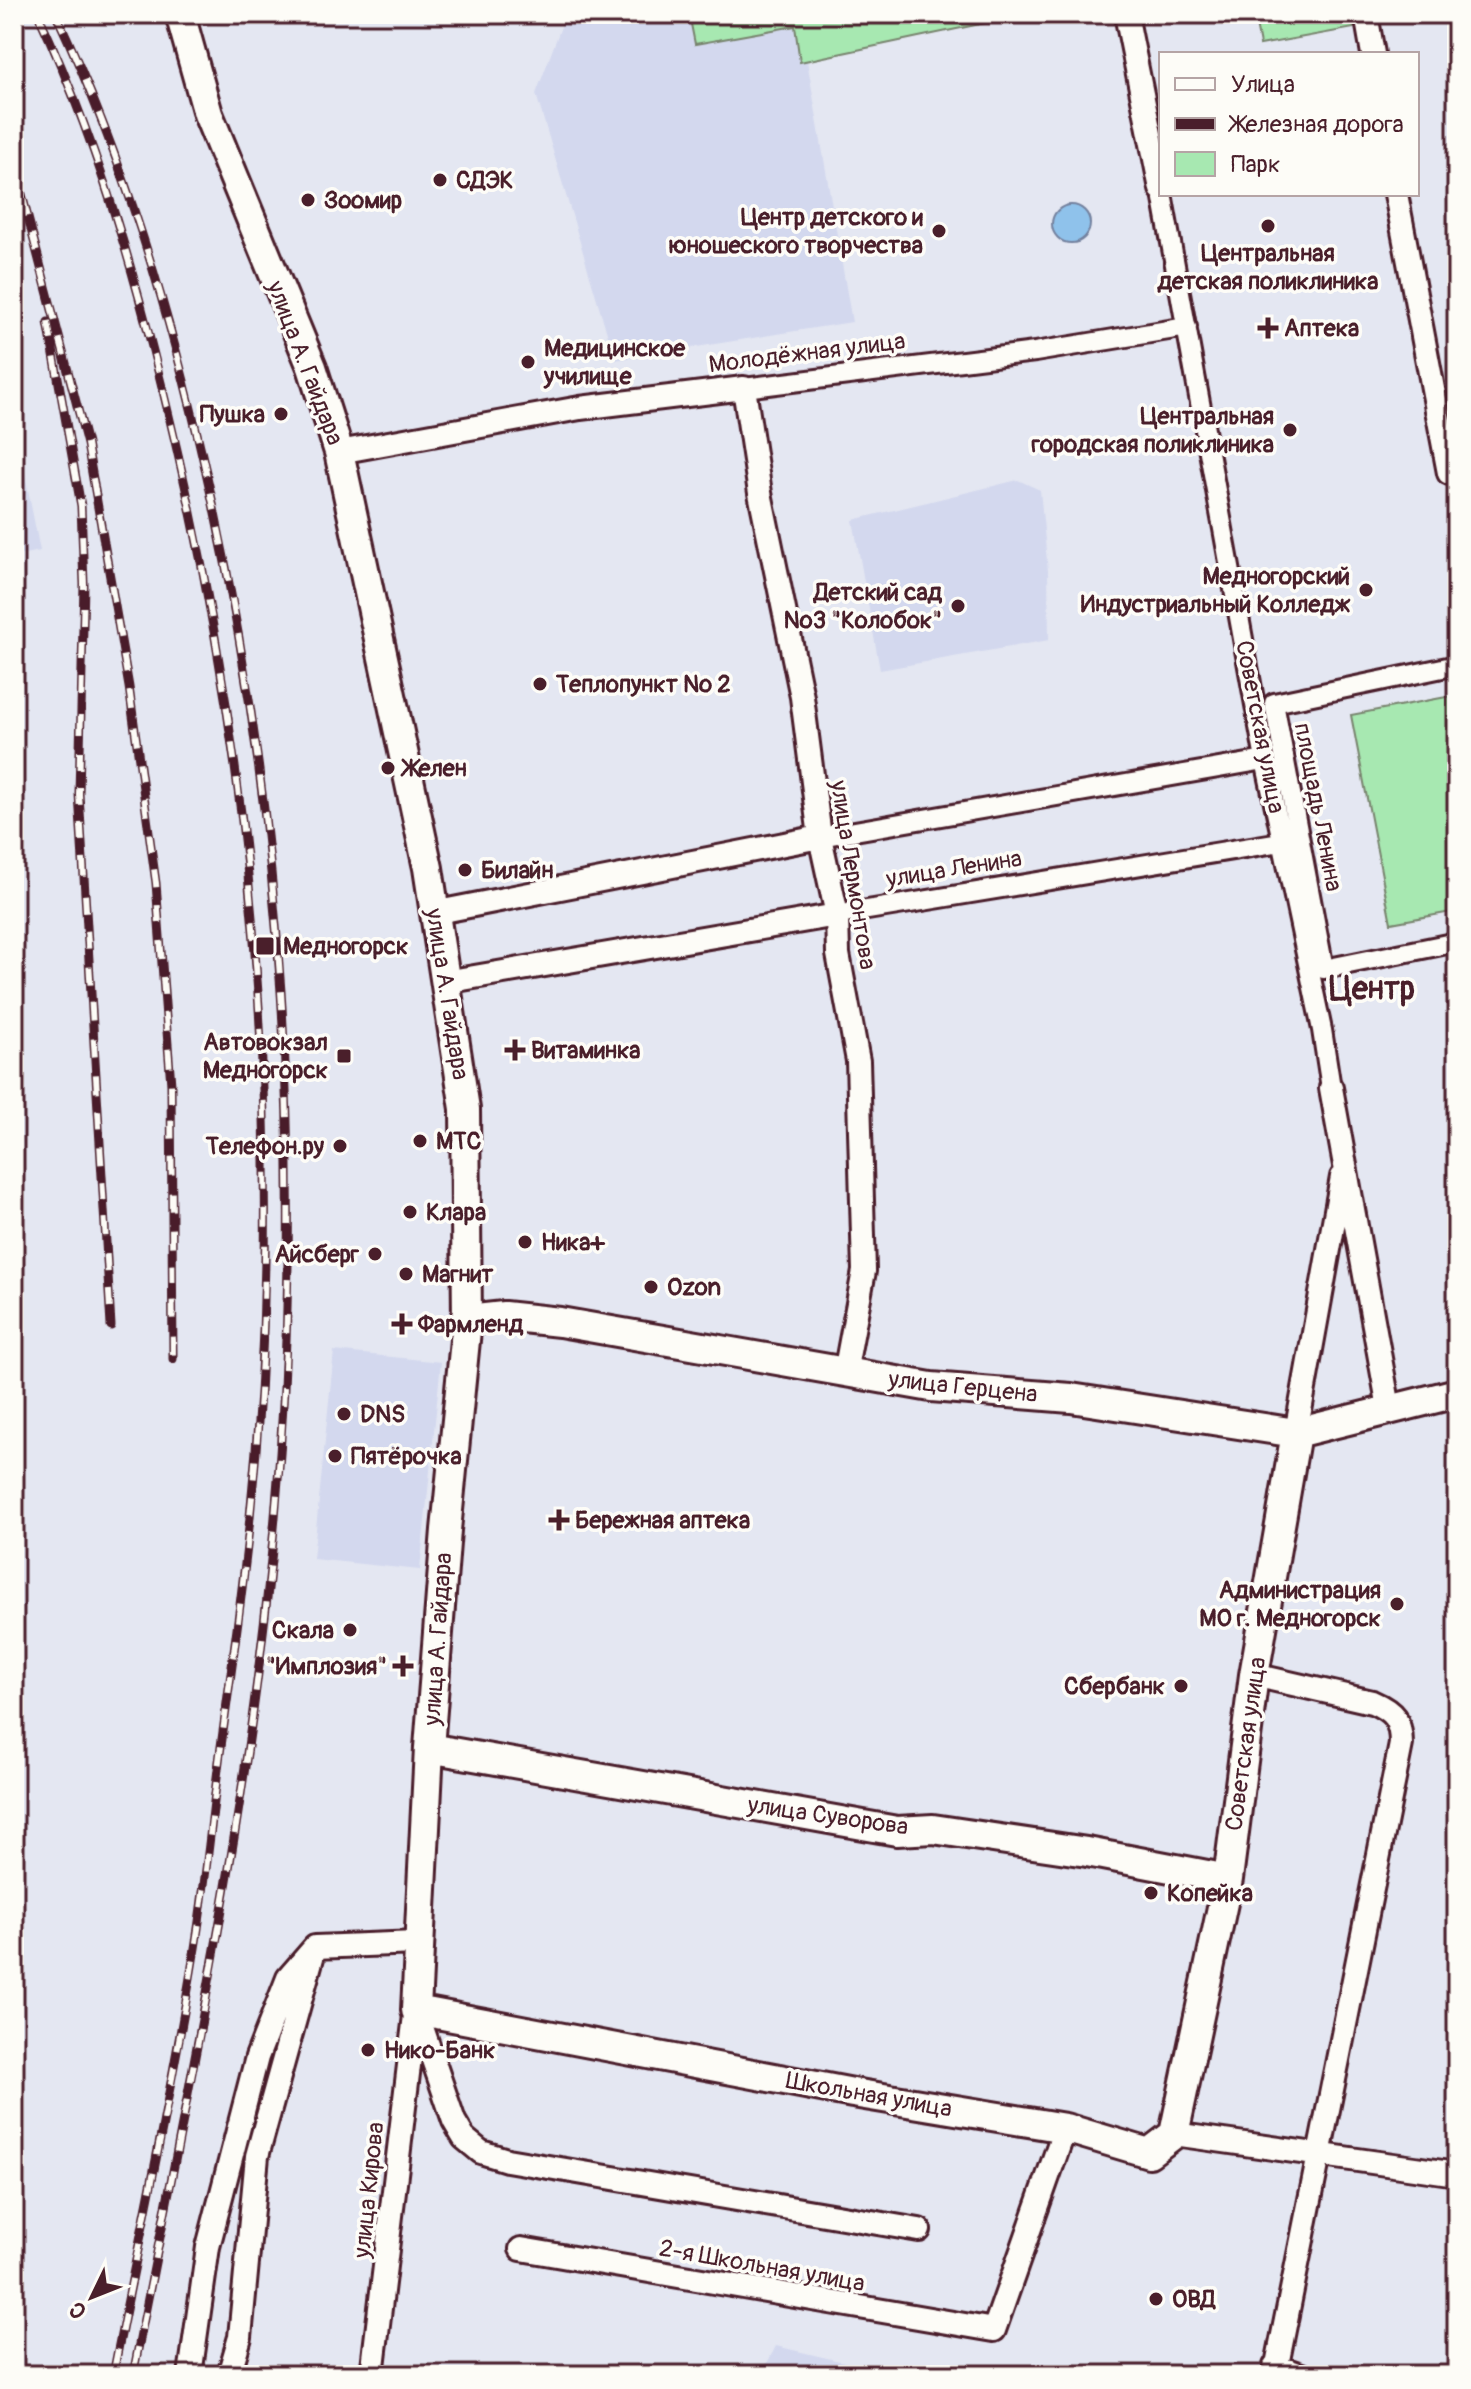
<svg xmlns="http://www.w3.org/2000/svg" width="1471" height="2389" font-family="Pangolin,sans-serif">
	<rect width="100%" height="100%" fill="#e4e7f2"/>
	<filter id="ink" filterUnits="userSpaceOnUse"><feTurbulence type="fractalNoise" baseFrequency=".0125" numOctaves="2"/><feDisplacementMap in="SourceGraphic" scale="16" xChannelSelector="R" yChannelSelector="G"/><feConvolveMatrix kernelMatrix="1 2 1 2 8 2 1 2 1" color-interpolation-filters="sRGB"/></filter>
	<g filter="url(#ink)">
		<path fill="#d3d8ee" d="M561,14h238l53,308 -237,38 -79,-266 26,-70z
			M14,418l26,133 -26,5z
			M1018,480l22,10 8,81 1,69 -169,30 -27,-150z
			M334,1351l107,11 -21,208 -107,-11z
			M776,2346l123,29h-138z"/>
		<path fill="#a7e8b1" stroke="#78846e" stroke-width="2" d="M689,14h300l1,8 -190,40 -5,-36 -100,18z
			M1254,14h98l2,14 -94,17z
			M1457,695v216l-66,12 -40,-208z"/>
		<path fill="#8fc2eb" stroke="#73819e" stroke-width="2" d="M1052 224a19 19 0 1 1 38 0a19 19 0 1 1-38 0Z"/>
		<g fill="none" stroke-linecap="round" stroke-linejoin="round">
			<g stroke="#4a1f2b" stroke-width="24">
				<path id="pedestrian" d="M1163,199l102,561 57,270 9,58
					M744,388l291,-36 152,-25
					M1457,665l-183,38 50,266 133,-27
					M820,837l445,-77
					M837,915l444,-73"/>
			</g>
			<g stroke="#4a1f2b" stroke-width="28">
				<path id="minor" d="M1126,14l35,175
					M1366,14l7,40
					M1396,194l53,279
					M339,452l241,-44 164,-20 16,105 42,204 18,140 17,78 1,39 20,107 6,210 -19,102
					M433,913l387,-76
					M445,982l392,-67
					M1331,1088l58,320
					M1296,1433l46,-256
					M1254,1675l118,27c21,9 29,18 29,42l-126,631
					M416,2010l38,111 10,17 17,14 26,8 412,70
					M1174,2134l283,40
					M521,2249l473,81 71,-202
					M1275,2366l26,9
					M190,2375l18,-128 49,-190 31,-79 27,-31 102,-4
					M229,2375l11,-38 17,-181 56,-202
					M372,2375l43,-360"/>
			</g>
			<g stroke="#4a1f2b" stroke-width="34">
				<path id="tertiary" d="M180,14l28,100 104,253 27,85 89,416 37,241 2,211 -21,210 -17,218 -13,262 437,83 212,35 84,25 25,-19 54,-255 26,-204 42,-242
					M467,1320l37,-4 56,6 371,65 140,11 225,35 161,-40
					M429,1748l468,83 36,-2 154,23 141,27"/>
			</g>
			<use href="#pedestrian" stroke="#fdfcf7" stroke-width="18"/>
			<use href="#minor" stroke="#fdfcf7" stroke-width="22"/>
			<use href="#tertiary" stroke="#fdfcf7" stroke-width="28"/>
			<g stroke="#4a1f2b" stroke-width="9">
				<path id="rail" d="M38,14c70,150 111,311 147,471 74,336 100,689 65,1032 -8,84 -21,168 -32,252 -8,63 -14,128 -25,191 -23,139 -53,277 -80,415
					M56,14c69,147 114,300 150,458 77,342 100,696 69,1045 -25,289 -87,574 -142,858
					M14,164l73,280 42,243 27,196 15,202 2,274
					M48,322l33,184 3,78 -5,210 32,532"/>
			</g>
			<use href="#rail" stroke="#fdfcf7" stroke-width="6" stroke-dasharray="18" stroke-linecap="butt"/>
		</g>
	</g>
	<g fill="#4a1f2b" stroke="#fdfcf7" stroke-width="3">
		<circle cx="440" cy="180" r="8"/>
		<circle cx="308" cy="200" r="8"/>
		<circle cx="1268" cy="226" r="8"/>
		<circle cx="939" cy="231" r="8"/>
		<path d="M1264 316h8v8h8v8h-8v8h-8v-8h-8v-8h8z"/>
		<circle cx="528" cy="362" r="8"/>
		<circle cx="281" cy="414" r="8"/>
		<circle cx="1290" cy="430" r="8"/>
		<circle cx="1366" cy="590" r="8"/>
		<circle cx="958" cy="606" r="8"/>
		<circle cx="540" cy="684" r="8"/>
		<circle cx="388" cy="768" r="8"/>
		<circle cx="465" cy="870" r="8"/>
		<rect x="255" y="936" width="20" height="20" rx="4"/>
		<path d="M511 1038h8v8h8v8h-8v8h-8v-8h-8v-8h8z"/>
		<rect x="336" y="1048" width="16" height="16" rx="4"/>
		<circle cx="420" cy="1141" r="8"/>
		<circle cx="340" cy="1146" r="8"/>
		<circle cx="410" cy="1212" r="8"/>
		<circle cx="525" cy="1242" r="8"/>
		<circle cx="375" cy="1254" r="8"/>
		<circle cx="406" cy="1274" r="8"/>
		<circle cx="651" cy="1287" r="8"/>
		<path d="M398 1312h8v8h8v8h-8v8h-8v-8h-8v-8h8z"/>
		<circle cx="344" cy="1414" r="8"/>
		<circle cx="335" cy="1456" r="8"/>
		<path d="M555 1508h8v8h8v8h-8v8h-8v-8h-8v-8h8z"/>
		<circle cx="1397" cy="1604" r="8"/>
		<circle cx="350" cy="1630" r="8"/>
		<path d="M399 1654h8v8h8v8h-8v8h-8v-8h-8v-8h8z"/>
		<circle cx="1181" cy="1686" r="8"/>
		<circle cx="1151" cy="1893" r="8"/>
		<circle cx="368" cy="2050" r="8"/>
		<circle cx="1156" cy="2299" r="8"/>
	</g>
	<g text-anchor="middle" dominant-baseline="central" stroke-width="7" stroke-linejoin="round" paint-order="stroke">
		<g font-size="24" font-weight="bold" fill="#4a1f2b" stroke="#fdfcf7" text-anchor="start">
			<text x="456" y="180">СДЭК</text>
			<text x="324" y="200">Зоомир</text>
			<text x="923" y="217" text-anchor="end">Центр детского и<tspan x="923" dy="28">юношеского творчества</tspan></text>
			<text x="1268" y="253" text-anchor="middle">Центральная<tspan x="1268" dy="28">детская поликлиника</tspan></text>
			<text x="1284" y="328">Аптека</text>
			<text x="544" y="348">Медицинское<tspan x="544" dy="28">училище</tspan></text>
			<text x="265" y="414" text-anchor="end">Пушка</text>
			<text x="1274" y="416" text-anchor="end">Центральная<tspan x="1274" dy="28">городская поликлиника</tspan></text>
			<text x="1350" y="576" text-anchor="end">Медногорский<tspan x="1350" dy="28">Индустриальный Колледж</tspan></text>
			<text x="942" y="592" text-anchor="end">Детский сад<tspan x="942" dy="28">№3 "Колобок"</tspan></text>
			<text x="556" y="684">Теплопункт № 2</text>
			<text x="404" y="768">Желен</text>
			<text x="481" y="870">Билайн</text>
			<text x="283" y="946">Медногорск</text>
			<text x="328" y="1042" text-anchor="end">Автовокзал<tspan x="328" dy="28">Медногорск</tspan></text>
			<text x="531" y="1050">Витаминка</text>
			<text x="436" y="1141">МТС</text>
			<text x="324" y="1146" text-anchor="end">Телефон.ру</text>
			<text x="426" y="1212">Клара</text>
			<text x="541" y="1242">Ника+</text>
			<text x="359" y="1254" text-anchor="end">Айсберг</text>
			<text x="422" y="1274">Магнит</text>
			<text x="667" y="1287">Ozon</text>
			<text x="418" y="1324">Фармленд</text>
			<text x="360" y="1414">DNS</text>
			<text x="351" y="1456">Пятёрочка</text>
			<text x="575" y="1520">Бережная аптека</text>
			<text x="1381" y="1590" text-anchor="end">Администрация<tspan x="1381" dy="28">МО г. Медногорск</tspan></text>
			<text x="334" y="1630" text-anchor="end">Скала</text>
			<text x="387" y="1666" text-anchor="end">"Имплозия"</text>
			<text x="1165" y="1686" text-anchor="end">Сбербанк</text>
			<text x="1167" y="1893">Копейка</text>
			<text x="384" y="2050">Нико-Банк</text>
			<text x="1172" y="2299">ОВД</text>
		</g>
		<g font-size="24" fill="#4a1f2b" stroke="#fdfcf7">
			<text transform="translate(807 353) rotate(-7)">Молодёжная улица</text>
			<text transform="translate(305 363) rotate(69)">улица А. Гайдара</text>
			<text transform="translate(1260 727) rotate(79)">Советская улица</text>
			<text transform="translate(1318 807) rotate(79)">площадь Ленина</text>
			<text transform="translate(954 869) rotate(-9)">улица Ленина</text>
			<text transform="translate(853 875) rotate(81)">улица Лермонтова</text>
			<text transform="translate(447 994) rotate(81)">улица А. Гайдара</text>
			<text transform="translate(963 1387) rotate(6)">улица Герцена</text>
			<text transform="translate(438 1639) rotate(-86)">улица А. Гайдара</text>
			<text transform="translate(1246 1744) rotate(-82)">Советская улица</text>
			<text transform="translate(828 1816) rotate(8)">улица Суворова</text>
			<text transform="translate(869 2095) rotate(10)">Школьная улица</text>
			<text transform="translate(369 2190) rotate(-84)">улица Кирова</text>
			<text transform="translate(762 2266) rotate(10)">2-я Школьная улица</text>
		</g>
		<g font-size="32" font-weight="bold" fill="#4a1f2b" stroke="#fdfcf7">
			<text x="1372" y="989">Центр</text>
		</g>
	</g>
	<rect width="1471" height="2389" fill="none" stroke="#fdfcf7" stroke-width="48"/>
	<rect x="24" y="24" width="1423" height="2341" fill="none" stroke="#4a1f2b" stroke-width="3" filter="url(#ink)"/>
	<rect x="1159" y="52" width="260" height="144" fill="#fdfcf7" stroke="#b5a4a5" stroke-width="2"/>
	<rect x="1175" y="78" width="40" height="12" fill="#fdfcf7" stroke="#b5a4a5" stroke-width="2"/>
	<text x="1231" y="92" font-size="24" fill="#4a1f2b">Улица</text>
	<rect x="1175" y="118" width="40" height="12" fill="#4a1f2b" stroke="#b5a4a5" stroke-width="2"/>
	<text x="1231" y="132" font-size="24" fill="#4a1f2b">Железная дорога</text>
	<rect x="1175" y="152" width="40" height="24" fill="#a7e8b1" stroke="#b5a4a5" stroke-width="2"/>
	<text x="1231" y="172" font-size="24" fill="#4a1f2b">Парк</text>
	<g transform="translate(92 2297) rotate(227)" stroke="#fdfcf7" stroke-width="6" paint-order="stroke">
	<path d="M0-6L14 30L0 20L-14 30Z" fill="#4a1f2b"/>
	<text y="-12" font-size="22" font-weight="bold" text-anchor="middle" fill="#4a1f2b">С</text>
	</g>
</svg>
